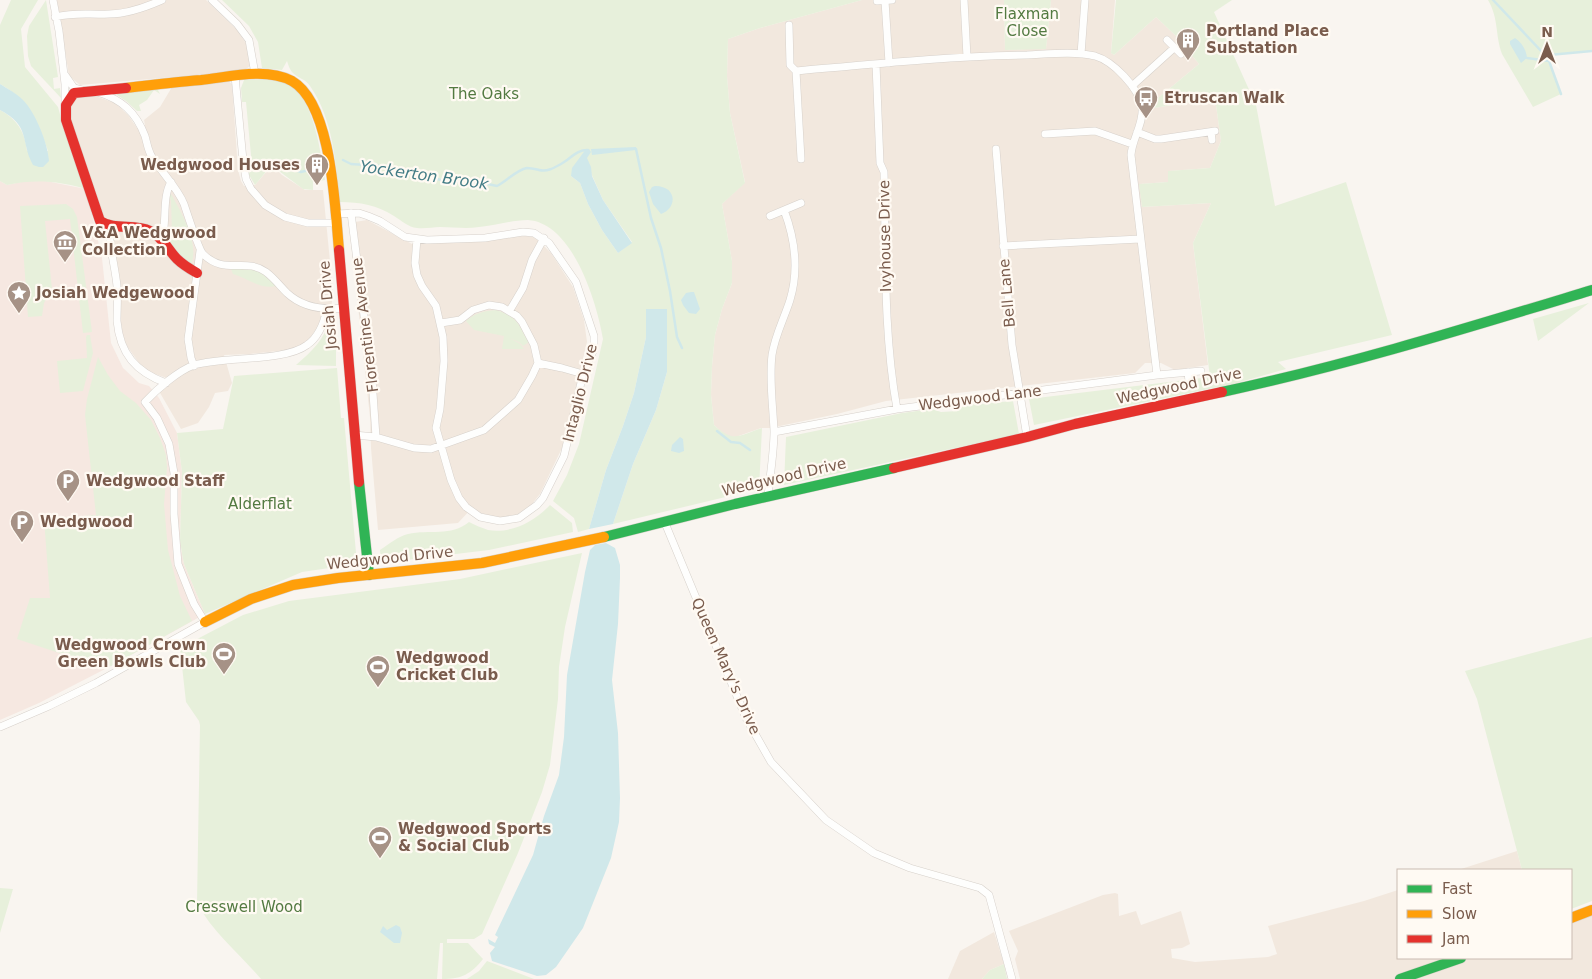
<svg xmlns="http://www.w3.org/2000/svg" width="1592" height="979" font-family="'DejaVu Sans',sans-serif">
	<rect width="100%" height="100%" fill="#f9f5f0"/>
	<path fill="#f2e8de" d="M57,0h149l31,30 10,15 3,21 -7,5 -163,14 -11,-9z
		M862,0h142l1,50 41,-2 5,-48h64l-4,53 3,2 42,-38 20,19 23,28 -41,34 -2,5 -9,6 59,-9 1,-3 6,-1 3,9 5,36 -11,27 -41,3 -1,11 -28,2 2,23 69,-4 -18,40 15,122 -33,5 -14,-7h-16l-10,10 -249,28 -49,13 -67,14h-9l-28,10 -8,-3 -11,-10 -3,-30 1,-29 3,-31 7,-26 10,-26v-22l-10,-57 23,-22 -15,-69 -3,-37 1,-37 32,-11z
		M228,81l4,3 6,86 3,11 3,5 11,-1 17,-20 10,10 23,15h18l10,102 -3,27 -8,-3 -5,12 -7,10 -8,7 -14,5 -38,4 -26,1 8,28 -4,8 -13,2 -6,14 -11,16 -17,6 -25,-43 11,-8 -15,-5 -10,-6 -18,-25 -19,-121 -34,-100 -1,-13 2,-6 4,-5 16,-2 23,8 13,12 9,13 8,-3 -1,-5 16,-13 12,-20z
		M367,220l45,24 113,-8 10,1 16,16 22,34 11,33 3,22 -25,106 -22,46 -12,15 -12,6 -17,3 -19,-5 -8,-5 -14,15 -80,7 -7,-82 -1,-31 -21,-194z
		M1517,851l5,19h-64z
		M1398,890v68h173v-36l21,-7v64h-572l-5,-20 3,-8 -9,-20 94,-36 12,-2 3,1 1,22 17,-5 5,14 40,-14 9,33 -8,4 -11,1 1,9 23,4 73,-5 9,-3 -9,-28 96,-25z
		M994,932l10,32 -14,6 -8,9h-34l12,-28z"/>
	<path fill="#f6e8e1" d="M0,181l7,4 19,-4h20l40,8 16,69 9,85 12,25 16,15 10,3 10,12 18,35 5,39 -2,68 2,14 2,10 21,50 -94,52 -72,37 -39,17z"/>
	<path fill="#e7f0db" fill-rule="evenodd" d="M11,0h27l-17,29 4,38 33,40 8,29 20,53c-27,-8 -52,-10 -79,-4l-7,-4v-71c17,9 25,22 27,41h21c-11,-31 -18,-50 -48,-67v-59z
		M46,0l12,77 -5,1 1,11 6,-1 1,10 -30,-32 -3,-10 -1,-20 2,-10z
		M222,0h640l-102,28 -32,11 -1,37 3,37 15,70 -23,21 10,57v22l-10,26 -7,26 -3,31 -1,29 3,30c20,18 24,11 48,3l-3,61 -146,35 20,-60 23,-54 11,-38v-36l-21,-27v28l-12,56 -11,33 -17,44 -17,59 -11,3 -4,-14 -21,-17 14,-26 12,-31 24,-105c-6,-36 -30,-116 -75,-119 -17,0 -33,6 -49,7 -13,2 -26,0 -39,0 -7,0 -15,2 -23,1 -9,-1 -15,-7 -23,-12 -17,-11 -34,-14 -54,-14 -4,-37 -7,-84 -30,-116 -4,-7 -13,-8 -18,-14 -2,-2 -4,-8 -5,-11l-5,9 -20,-2 -4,-26 -9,-16zM591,173l12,27 29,42 -14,11 -16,-23 -14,-26 -8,-21 -9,-7z
		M1004,0h47l-5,49 -41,1z
		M1116,0h116l-18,12 42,93 19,101 71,-24 46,153 -114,27 8,7 -53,15 -199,41 -5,-26 181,-22 -17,-134 18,-40 -69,4 -3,-23 29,-2v-11l42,-3 11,-27 -5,-36 -4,-9 -5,1 -1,3 -59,9 -1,-5 10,-1 2,-5 41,-34 -23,-28 -20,-19 -42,38 -3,-2z
		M1488,0h104v51l-43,4v6l12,33 -28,13 -31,-53c-7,-19 -3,-35 -14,-54z
		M244,80c13,-1 31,-1 43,4 27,12 34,70 38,96l-12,2v8l-10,-1 -28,-21 -1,4h-3l-2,-4 -14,17 -6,-10 -1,-8 4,-1 -6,-64h-4l-1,-14z
		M157,88l3,6 -6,-4 -7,10 -8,5 2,6h-4l-11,-10 -9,-6v-2z
		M171,194c10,18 29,50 20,70h-3l-19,-19v-10l3,-3 -1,-31 -2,-5z
		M66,204l7,5 4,8 15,115 -9,1 -13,-114 -25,2 7,68 -8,14 -2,13 -14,1 -8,-111z
		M249,268l15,5 12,13c-15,4 -29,-8 -43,-12l-2,-5z
		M1589,303l-51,38 -5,-22z
		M496,310c23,7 21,14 33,32l-6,4 -4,-4 -10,-4 10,5 5,6h-22l2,-13 -30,-6 -8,-9c9,-8 18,-10 30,-11z
		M330,319h4l2,3v44l-40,-1c15,-13 29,-26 34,-46z
		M87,335h3l3,18 -10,38 -23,2 -3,-32 30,-3 -1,-21z
		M98,357l10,18 12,16 16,12 15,17 9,18 6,17 1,12 -3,37 4,46 12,46 12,25 -81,45 -22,-3 -72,-24 13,-41h20l-6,-79 52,-4 -11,-100 2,-16z
		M337,368l4,50h3l13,146 -55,8 -97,42 -21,-50 -2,-10 -2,-14 2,-68 -5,-39 46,-4 11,-53z
		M1013,401l6,33 -235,51 2,-48 116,-24 30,-4 9,3 17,-1 6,-6z
		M550,505l22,18 1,9 -84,18 -108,13 -1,-13c9,-6 19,-14 28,-16 21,-5 43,3 61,-12 6,3 13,6 19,8 24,4 47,-9 62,-25z
		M582,553l-17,74 -6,40 -1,32 -8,66 -8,27 -24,61 -36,81 -8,5h-27v4h21l15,16c-12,15 -21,20 -41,20l1,-36h-3l-3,36h-176c-22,-26 -48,-46 -64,-76l3,-178 -1,-4 -13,-19 -6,-54 63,-33 46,-14 171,-22z
		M1592,637v264l-21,8v-39h-49l-45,-171 -12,-28z
		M0,888l13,1 -13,44z
		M487,961l47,18h-67l12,-8z
		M1004,964l3,15h-25l8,-9z"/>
	<path fill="#d0e8ea" d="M1515,38c7,5 11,11 12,20l-6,5 -11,-19v-3z
		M0,84c8,5 16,9 23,16 12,12 25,43 26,61l-6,6h-4l-6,-2c-13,-24 -2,-39 -33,-55z
		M636,147v3l-44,5 -1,-6z
		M586,149h3l2,3 -4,6 4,9 1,9 11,24 29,43 -14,10 -16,-23 -14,-26 -8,-21 -9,-7 1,-8z
		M655,186c23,0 22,23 6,28l-8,-10 -4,-12 3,-5z
		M691,292h3l6,17 -4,5 -7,-1 -6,-8 -2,-5 5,-7z
		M646,309h21v63l-11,38 -23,54 -20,60 -24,5 17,-59 17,-44 11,-33 12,-56z
		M680,437l3,2 1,12 -5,2 -8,-2 1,-6z
		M606,543l9,5 5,17v13l-2,46 -6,56 6,53 2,65 -1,24 -8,36 -28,70 -27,39 -10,8 -9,1 -45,-15 -2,-8 5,-6 -6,-3 -1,-5 7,4 3,-6 -3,-2 38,-80 11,-39 15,-41 5,-38 3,-62 18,-103 5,-22 5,-5z
		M396,925l4,2 2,6 -2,10h-6l-14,-11 3,-6 4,4z"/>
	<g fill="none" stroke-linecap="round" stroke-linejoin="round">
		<path stroke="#d0e8ea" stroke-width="2.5" d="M1493,0l51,54 5,1 43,-4
			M1549,56v5l12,33
			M1527,58l22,3
			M636,149l15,69 10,30 9,43 7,46 5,11
			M343,160l8,4 30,2 20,7 8,-1 14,3 18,5 15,1 4,2h23l14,3c10,-5 19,-16 30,-18 5,0 8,1 12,2 8,2 15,-2 22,-6 9,-5 17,-15 27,-14
			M284,168h6l11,4 20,-5
			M717,431l14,11 9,1 10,7"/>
		<g stroke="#d7d1cb" stroke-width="8">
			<path id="street" d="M53,0l6,31 6,53v20
				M212,0l25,24 12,16 6,34
				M964,0l3,57
				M877,1l15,-1
				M885,1l4,62
				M55,17c22,-5 33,-2 54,-3 18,0 37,-7 53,-14
				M789,25l1,40 6,6 5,88
				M1167,40l14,14
				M1081,54l4,-54
				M876,64l4,99 4,9c2,79 -1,159 13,237
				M796,71c77,-7 154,-15 231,-16 22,-1 47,-4 68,1 18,5 44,32 47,51 2,16 -10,32 -11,48l26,220
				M65,75l9,13 8,2
				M235,76l8,84 3,19 5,10 14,16 20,12 23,6h28
				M1132,86l42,-38
				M97,92c24,7 39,20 48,44 2,7 3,15 7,21 10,16 25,30 32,47 3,9 15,46 19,50 22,22 42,3 63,18 8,6 14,14 21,21 16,15 38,17 57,15
				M1137,132l18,7h6l54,-8
				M1211,132l1,8
				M1045,134l50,-3 37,13
				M996,149l16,196 15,92
				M351,213l21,166 4,58
				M335,214l24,-1 9,3 12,5 25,16 22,3 58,-2 38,-6 11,1 15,10 27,39 18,54v13l-11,25 -19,82 -21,42 -6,7 -18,13 -19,3 -20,-4 -14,-10 -7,-9 -8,-18 -15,-52 4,-19 4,-48 -1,-24 -7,-31 -14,-20 -5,-11 -2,-12 2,-24
				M770,216l31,-13
				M109,225c0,21 6,41 8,61 1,12 0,23 0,35 3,33 19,51 49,62
				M162,240c5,-18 0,-43 9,-58
				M1003,246l137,-7
				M510,310l13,-22 9,-28 12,-22
				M538,363l24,5 21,6
				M194,366l-3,-8 -3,-19 12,-88
				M1188,372l1,10
				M774,432l123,-23 260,-34 44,-4
				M354,435l22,2 38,11 17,1 53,-19 34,-30 14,-24 6,-13 -4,-18 -12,-23 -5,-6 -15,-9 -13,-2 -16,5 -13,10 -19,3
				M768,496c2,-21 6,-43 6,-65 -1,-26 -5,-51 -2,-76 3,-20 12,-36 18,-55 9,-30 5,-61 -6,-90
				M665,523l81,195 25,44 55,58 48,33 36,15 70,20 9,7 23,84
				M0,727l49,-21 47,-23 109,-61 -11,-18 -16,-40 -4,-50v-41l-5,-29 -12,-26 -12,-16c12,-13 33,-31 49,-37 31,-9 90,-3 113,-20 12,-8 17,-22 20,-36"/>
		</g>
		<g stroke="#d9d2cb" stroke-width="11">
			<path id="fast" d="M1222,392c126,-27 248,-65 370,-102
				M359,482l10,93
				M604,537l131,-33 159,-36
				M1400,979l61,-21"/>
		</g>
		<g stroke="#d9d2cb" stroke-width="11">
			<path id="slow" d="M126,88c25,-3 50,-6 75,-8 28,-3 65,-13 91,1 40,23 43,128 47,169
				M205,622l46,-23 42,-14 45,-7 144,-15 122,-26
				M1571,918l21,-8"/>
		</g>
		<g stroke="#d9d2cb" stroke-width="11">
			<path id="jam" d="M126,88l-52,5 -8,12v15l34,101c15,10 34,2 50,10 13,6 18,19 27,28 6,6 13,10 20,14
				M339,250l20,232
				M894,468l133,-31 48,-13 147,-32"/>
		</g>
		<use href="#street" stroke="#fefefd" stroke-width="7"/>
		<use href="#fast" stroke="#30b455" stroke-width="10"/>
		<use href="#slow" stroke="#ff9f0a" stroke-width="10"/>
		<use href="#jam" stroke="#e5322d" stroke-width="10"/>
	</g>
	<defs>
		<g id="building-pin" transform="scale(1.25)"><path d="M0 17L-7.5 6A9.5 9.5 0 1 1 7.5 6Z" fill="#a69286" stroke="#fffaf3"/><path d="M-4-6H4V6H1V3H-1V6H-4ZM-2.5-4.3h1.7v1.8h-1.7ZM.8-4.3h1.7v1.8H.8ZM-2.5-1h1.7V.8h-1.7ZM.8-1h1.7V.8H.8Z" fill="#fff"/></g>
		<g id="bus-pin" transform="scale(1.25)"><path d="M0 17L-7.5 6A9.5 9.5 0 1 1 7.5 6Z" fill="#a69286" stroke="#fffaf3"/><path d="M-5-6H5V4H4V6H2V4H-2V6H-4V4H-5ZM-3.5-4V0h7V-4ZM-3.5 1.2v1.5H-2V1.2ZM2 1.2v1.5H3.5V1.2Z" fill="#fff"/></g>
		<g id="museum-pin" transform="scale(1.25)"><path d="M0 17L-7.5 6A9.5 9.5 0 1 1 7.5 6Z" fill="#a69286" stroke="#fffaf3"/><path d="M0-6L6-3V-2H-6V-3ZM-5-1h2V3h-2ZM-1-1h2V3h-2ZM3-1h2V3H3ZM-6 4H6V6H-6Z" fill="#fff"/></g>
		<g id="sight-pin" transform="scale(1.25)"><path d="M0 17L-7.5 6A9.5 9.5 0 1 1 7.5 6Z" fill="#a69286" stroke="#fffaf3"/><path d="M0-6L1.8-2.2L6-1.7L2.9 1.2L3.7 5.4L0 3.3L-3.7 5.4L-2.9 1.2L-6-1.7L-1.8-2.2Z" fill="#fff"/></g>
		<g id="parking-pin" transform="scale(1.25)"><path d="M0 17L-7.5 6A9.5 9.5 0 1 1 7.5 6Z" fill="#a69286" stroke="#fffaf3"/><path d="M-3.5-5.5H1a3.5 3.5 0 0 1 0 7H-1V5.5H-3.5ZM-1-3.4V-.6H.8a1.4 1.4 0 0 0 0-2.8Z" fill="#fff"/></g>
		<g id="stadium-pin" transform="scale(1.25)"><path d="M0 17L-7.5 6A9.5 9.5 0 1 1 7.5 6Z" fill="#a69286" stroke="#fffaf3"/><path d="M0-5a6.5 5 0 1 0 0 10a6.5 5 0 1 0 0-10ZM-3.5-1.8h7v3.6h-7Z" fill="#fff"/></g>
	</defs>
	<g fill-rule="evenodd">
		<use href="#building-pin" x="1188" y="40"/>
		<use href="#bus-pin" x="1146" y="98"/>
		<use href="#building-pin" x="317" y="165"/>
		<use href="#museum-pin" x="65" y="242"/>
		<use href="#sight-pin" x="19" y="293"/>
		<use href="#parking-pin" x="68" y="481"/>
		<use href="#parking-pin" x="22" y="522"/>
		<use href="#stadium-pin" x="224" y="654"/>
		<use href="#stadium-pin" x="378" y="667"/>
		<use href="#stadium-pin" x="380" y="838"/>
	</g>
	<g text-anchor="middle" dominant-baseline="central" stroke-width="4.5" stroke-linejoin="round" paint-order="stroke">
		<g font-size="15" fill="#537a41" stroke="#fffaf3">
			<text x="1027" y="14">Flaxman<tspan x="1027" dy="17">Close</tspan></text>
			<text x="484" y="94">The Oaks</text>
			<text x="260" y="504">Alderflat</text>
			<text x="244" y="907">Cresswell Wood</text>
		</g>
		<g font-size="15" font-weight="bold" fill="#7a5c4d" stroke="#fffaf3" text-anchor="start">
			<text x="1206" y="31">Portland Place<tspan x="1206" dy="17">Substation</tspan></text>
			<text x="1164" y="98">Etruscan Walk</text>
			<text x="300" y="165" text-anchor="end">Wedgwood Houses</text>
			<text x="82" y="233">V&amp;A Wedgwood<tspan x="82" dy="17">Collection</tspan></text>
			<text x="36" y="293">Josiah Wedgewood</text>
			<text x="86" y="481">Wedgwood Staff</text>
			<text x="40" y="522">Wedgwood</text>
			<text x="206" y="645" text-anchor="end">Wedgwood Crown<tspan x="206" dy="17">Green Bowls Club</tspan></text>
			<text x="396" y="658">Wedgwood<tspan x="396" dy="17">Cricket Club</tspan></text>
			<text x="398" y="829">Wedgwood Sports<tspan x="398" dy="17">&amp; Social Club</tspan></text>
		</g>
		<g font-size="15" fill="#7a5c4d" stroke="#fffaf3">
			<text transform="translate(885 236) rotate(-91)">Ivyhouse Drive</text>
			<text transform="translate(1007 293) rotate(-95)">Bell Lane</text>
			<text transform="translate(328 305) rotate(-95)">Josiah Drive</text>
			<text transform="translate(365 325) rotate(-97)">Florentine Avenue</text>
			<text transform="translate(1179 386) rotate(-12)">Wedgwood Drive</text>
			<text transform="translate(580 393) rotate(-76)">Intaglio Drive</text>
			<text transform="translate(980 398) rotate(-7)">Wedgwood Lane</text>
			<text transform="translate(784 477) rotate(-13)">Wedgwood Drive</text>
			<text transform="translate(390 558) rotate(-6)">Wedgwood Drive</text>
			<text transform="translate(726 666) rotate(66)">Queen Mary's Drive</text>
		</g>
		<g font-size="16" font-style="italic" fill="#437c86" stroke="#fffaf3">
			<text transform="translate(424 175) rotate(8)">Yockerton Brook</text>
		</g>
	</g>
	<rect x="1397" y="869" width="175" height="90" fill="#fffaf3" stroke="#cabbb1"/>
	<rect x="1407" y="885" width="25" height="8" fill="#30b455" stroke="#cabbb1"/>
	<text x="1442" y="894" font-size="15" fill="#7a5c4d">Fast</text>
	<rect x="1407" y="910" width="25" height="8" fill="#ff9f0a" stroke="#cabbb1"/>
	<text x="1442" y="919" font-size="15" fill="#7a5c4d">Slow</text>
	<rect x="1407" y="935" width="25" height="8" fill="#e5322d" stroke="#cabbb1"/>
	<text x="1442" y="944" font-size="15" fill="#7a5c4d">Jam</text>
	<g transform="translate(1547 45)" stroke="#fffaf3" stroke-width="4" paint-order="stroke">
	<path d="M0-4L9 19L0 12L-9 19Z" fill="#7a5c4d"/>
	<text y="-8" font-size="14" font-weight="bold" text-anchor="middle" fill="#7a5c4d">N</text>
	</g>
</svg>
